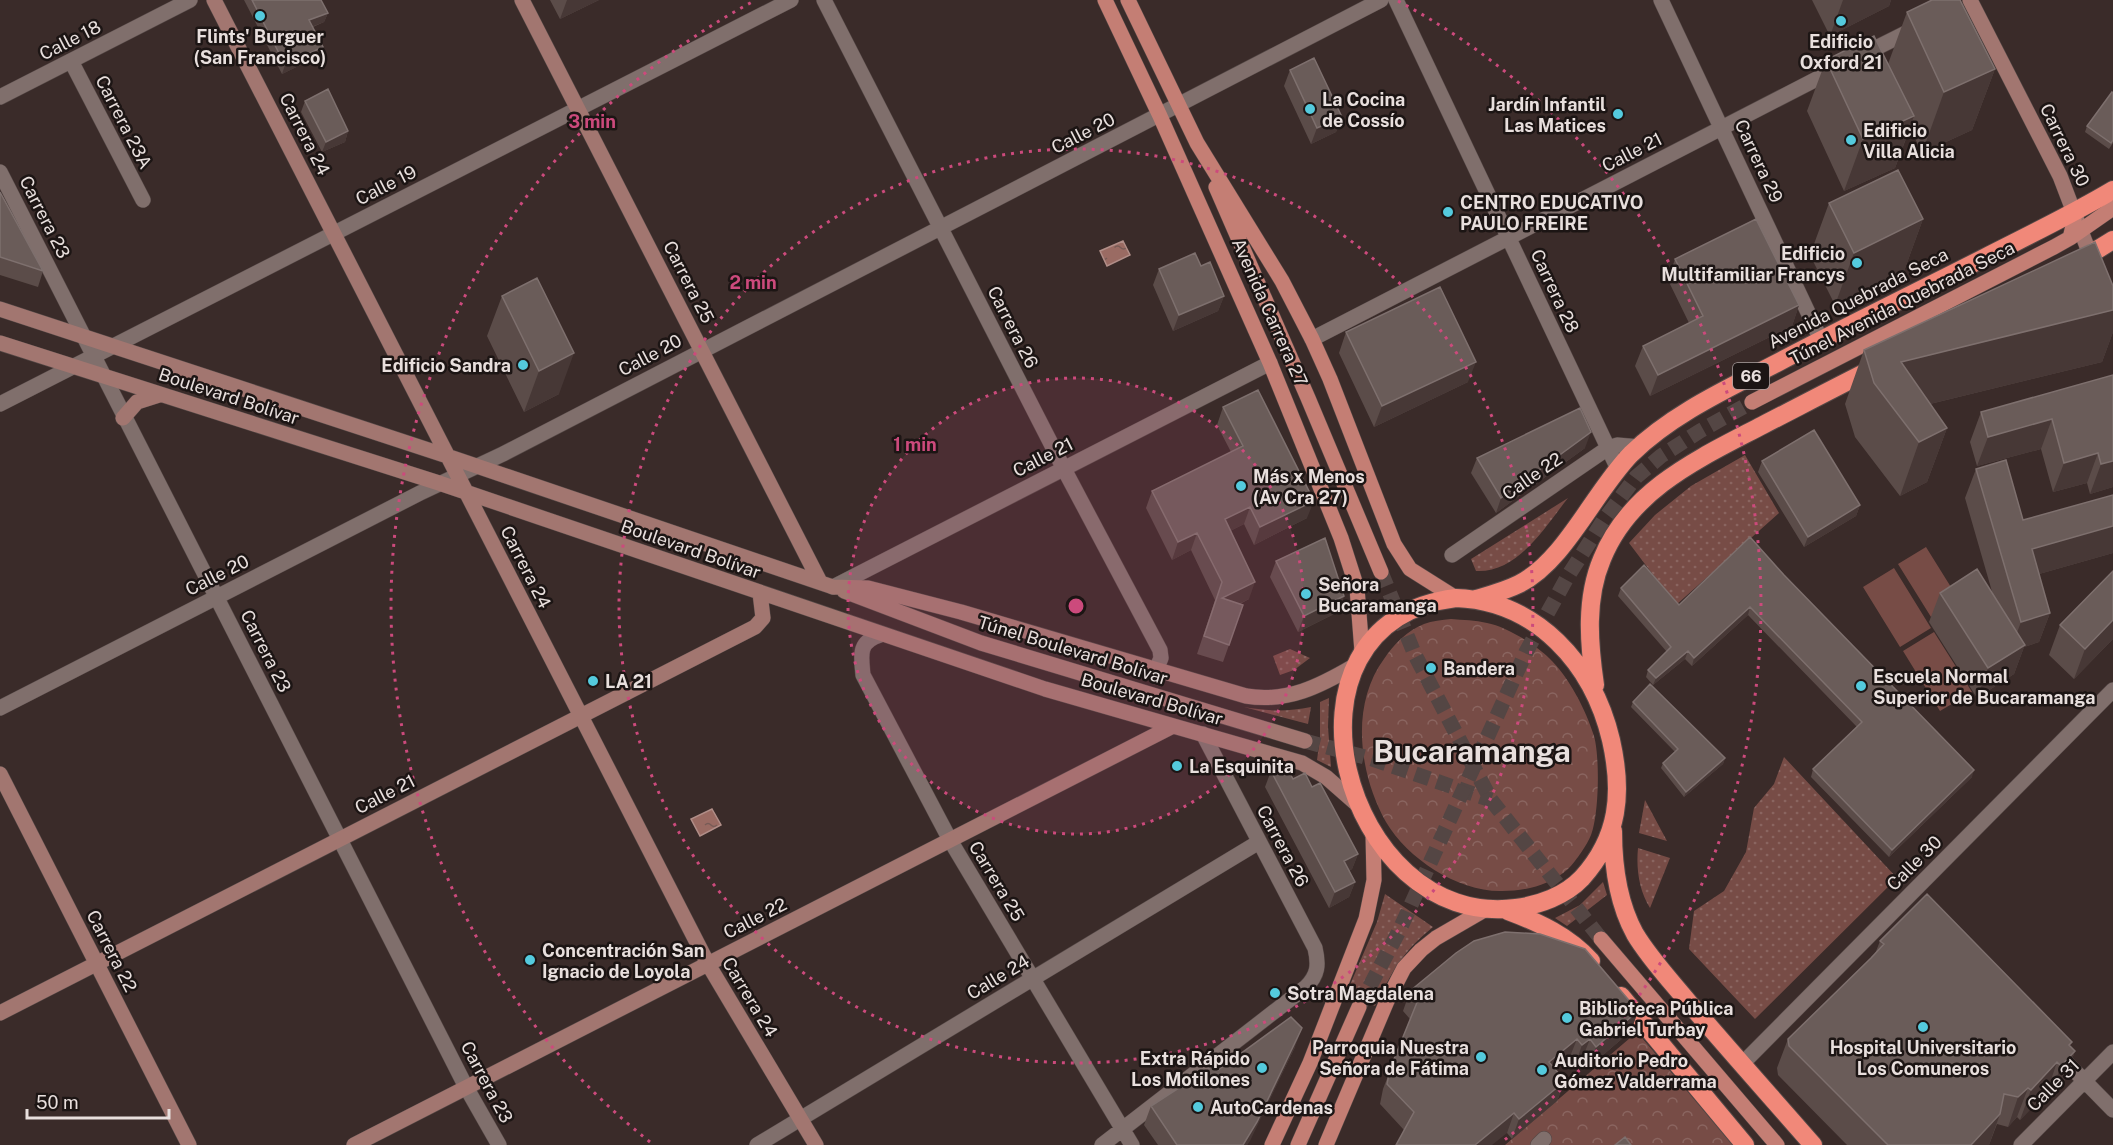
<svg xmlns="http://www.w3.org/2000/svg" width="2113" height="1145" font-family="'Public Sans',sans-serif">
	<defs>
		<pattern id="grass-dots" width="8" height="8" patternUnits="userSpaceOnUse" patternTransform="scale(1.5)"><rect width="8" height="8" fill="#774c46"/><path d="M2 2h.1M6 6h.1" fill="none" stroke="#8a6560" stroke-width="1.8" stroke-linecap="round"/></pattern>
		<pattern id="park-crowns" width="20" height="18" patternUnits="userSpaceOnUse" patternTransform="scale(1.5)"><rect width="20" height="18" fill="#774c46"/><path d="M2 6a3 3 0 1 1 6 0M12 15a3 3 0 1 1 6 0" fill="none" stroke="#8a6560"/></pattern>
		<pattern id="water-ripples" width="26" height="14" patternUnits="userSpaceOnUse" patternTransform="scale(1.5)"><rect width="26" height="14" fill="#9a6b63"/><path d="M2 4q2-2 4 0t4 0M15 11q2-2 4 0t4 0" fill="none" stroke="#785b56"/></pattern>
	</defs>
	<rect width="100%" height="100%" fill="#3a2b29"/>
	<path fill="url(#grass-dots)" d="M1745,455l34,58 -103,92 -47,-62 26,-28 36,-29z
		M1568,498c-23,29 -50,75 -92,73l-5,-12z
		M1290,649l20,9 -16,12 -14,5 -7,-19z
		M1329,698l-1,29 3,40 -14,-7 3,-22v-36z
		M1244,707c23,4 43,5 67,0l-3,17z
		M1784,757l113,121 -142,141 -66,-70 5,-38 30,-20 22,-39 8,-44 20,-24z
		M1645,800l22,41 -28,-8z
		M1638,848l32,10 -20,50c-11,-18 -14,-39 -12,-60z
		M1603,882l4,13 -40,31 -12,-8 25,-13z
		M1385,894l48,33c-31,25 -41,45 -58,79l-29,-12 31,-72z"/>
	<path fill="url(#park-crowns)" d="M1451,619c12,1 24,1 36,4 18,3 49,22 62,35 20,19 37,52 45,78 6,21 5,79 -3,99 -4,10 -15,26 -23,34 -18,16 -42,22 -66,22 -44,1 -94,-32 -116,-69 -27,-48 -36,-117 -2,-163 9,-14 24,-29 40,-35 8,-3 18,-4 27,-5z
		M1637,1032l96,113h-228z"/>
	<path fill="#774c46" d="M1926,547l33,53 -28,17 -33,-53z
		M1894,568l37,60 -31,19 -37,-60z
		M1934,632l38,60 -32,19 -37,-60z"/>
	<path fill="url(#water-ripples)" stroke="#b18e88" stroke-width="1.5" d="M1123,241l7,14 -23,11 -7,-15z
		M712,809l9,16 -21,11 -9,-17z"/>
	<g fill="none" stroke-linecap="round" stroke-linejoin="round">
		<path stroke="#544644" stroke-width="15" stroke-dasharray="15 8" stroke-linecap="butt" d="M1305,741l67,18 119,41"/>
		<path stroke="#544644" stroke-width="15" stroke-dasharray="15 8" stroke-linecap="butt" d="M1381,572l34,83 76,145 110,139
			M1359,1007l41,-78 126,-277 42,-76 35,-55 33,-44 25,-21 39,-25 52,-29"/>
		<g stroke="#544846" stroke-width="16">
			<path id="street" d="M824,0l240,469 96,181 1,8 -5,12
				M1396,0l222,469
				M1661,0l160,340
				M1862,55l54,-27
				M71,61l72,139
				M0,97l190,-97
				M0,172l466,915 33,58
				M1312,339l524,-270
				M0,404l791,-404
				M1452,555l156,-107 9,-3 23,2
				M833,587l437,-224
				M880,635c-22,7 -19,20 -17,40l87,165 182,305
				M0,708l420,-215 83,-39 878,-454
				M2057,1053l56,57
				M1742,1064l371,-374
				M757,1145l502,-303
				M1102,1145l204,-158c12,-12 13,-22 9,-39l-112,-214
				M1538,1145l6,-6
				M2021,1145l92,-93"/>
		</g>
		<g stroke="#544846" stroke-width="16">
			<path id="secondary" d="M214,0l494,964 108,181
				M522,0l298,582
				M1970,0l90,176 34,89
				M0,309l447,147 386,131 35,1 93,24 285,84c41,7 74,-10 108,-30
				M0,343l439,140 606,206 257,74 24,14 33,29
				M123,418l14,-16 22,-7
				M844,591l137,52 324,98
				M0,774l189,371
				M0,1013l755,-386 8,-9 -3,-25
				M354,1145l819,-419"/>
		</g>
		<g stroke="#544846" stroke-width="16">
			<path id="primary" d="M1105,0l55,116 110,247 71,175 16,50 5,64
				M1128,0l69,143 85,138 30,58 18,40 64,165 16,25 46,29
				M1216,187l92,211 73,174
				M2070,238l43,-30
				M1752,402l302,-155 16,-9 4,-16v-10
				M1601,939l176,206
				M1272,1145l38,-82 56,-144 8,-39 -1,-46
				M1298,1145l61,-138
				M1326,1145l61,-144 17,-33 17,-18 15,-12 50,-29"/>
		</g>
		<g stroke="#544846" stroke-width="20">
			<path id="highway" d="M2079,261l34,-21
				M1456,598c81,3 137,66 155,142 12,53 8,97 -29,138 -17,18 -43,27 -66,30 -172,23 -256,-286 -60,-310z
				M1476,599c14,-4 29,-8 43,-15 46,-23 75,-92 112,-130 41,-40 96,-65 146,-91 68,-36 138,-70 207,-105 43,-22 87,-43 129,-68
				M1595,685c-6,-41 -10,-86 7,-126 28,-70 98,-101 161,-134 37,-19 75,-39 113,-58
				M1613,831c0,35 5,72 22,103 15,25 36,47 54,69 41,48 83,95 124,142
				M1508,911c32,12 60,25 83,50
				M1621,996l124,149"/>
		</g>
		<use href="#street" stroke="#806f6c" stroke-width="15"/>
		<use href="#secondary" stroke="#a27670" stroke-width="15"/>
		<use href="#primary" stroke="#c47e74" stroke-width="15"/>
		<use href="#highway" stroke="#f18879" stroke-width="18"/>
	</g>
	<path fill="#5b4c49" d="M244,0h77l7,13 -4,9 -11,5 6,29 -37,18z
		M550,0h49l-39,19z
		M1812,0h79l-2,6 -59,30z
		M1907,12l88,57 -23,61 -50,23 -12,-25 -15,40 -51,23 -37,-80 19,-51 62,4z
		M1290,70l52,47 -6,15 -25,12 -27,-58z
		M2113,93v50l-4,6 -24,-17 2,-6z
		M305,101l43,30 -3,11 -23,10 -21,-40z
		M0,192l43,79 -5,16 -38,-12z
		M1829,203l94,16 -19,52 -69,34 -25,-50z
		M1675,259l124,46 -7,21 -142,70 -15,-30 8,-20 46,-23 -21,-43z
		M1201,266l23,30 -6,15 -45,20 -20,-46 6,-16z
		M2113,286v46l-11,30 -172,42 17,24 -20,54 -27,14 -45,-59 -10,-33 19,-54z
		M502,296l57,98 -35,18 -37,-76z
		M1346,332l122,50 -94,45 -35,-74z
		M2113,375v112l-23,7 -3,-11 -34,9 -12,-43 -64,17 -7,-24 11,-30z
		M1223,407l84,111 -53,27 -10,-21 -14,7 19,68 -9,5 -11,41 -6,17 -26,-8 18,-54 -24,-50 -19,10 -26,-52 6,-17 79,-39 -14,-27z
		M1585,448l-89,65 -25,-40 6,-15z
		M1762,461l98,44 -4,11 -52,31 -46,-75z
		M1976,469l47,51 90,33 -74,21 11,39 -11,29 -15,5 -10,27 -37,24 -48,-76 11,-29 53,2 -28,-97z
		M1276,561l68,35 -6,16 -40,20 -28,-55z
		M2113,571v68l-39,40 -25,-24 11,-30z
		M1784,575l188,202 -83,80 -78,-80 2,-8 44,-42 -109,-112 -56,51 -7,-7 -32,26 -7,-8 2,-7 19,-18 -49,-56 3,-8 58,17z
		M1633,702l92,56 -2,6 -39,33 -23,-29 2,-5 12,-11 -44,-45z
		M1271,771l22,8 19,8 46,67 -6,15 -3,2 6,11 -6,15 -20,11 -64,-121z
		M1880,941l190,106 5,4 -11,30 -14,14 -3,-3 -27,28 -3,-3 -9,10 -11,-3 -8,21h-142l-69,-70 -1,-7 11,-29 87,-85z
		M1410,991l228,20 -7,20 -42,36 -7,-8 -7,6 -6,-6 -13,12 9,10 -8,20 -45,38 -5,-6 -103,-3 -24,-26 3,-15 27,-70 -7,-8z
		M1295,1047l-48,98h-89l-14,-20 7,-19 67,-36z"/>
	<path fill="#473836" d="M567,0h32l-39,19z
		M1843,0h48l-2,6 -59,30z
		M328,13l-4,9 -18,7 3,-9z
		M323,47l-4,9 -37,18 3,-9z
		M1995,69l-23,61 -50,23 22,-61z
		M1914,116l-19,52 -51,23 19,-52z
		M1342,117l-6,15 -25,12 6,-16z
		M348,131l-3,11 -23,10 4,-10z
		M1923,219l-19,52 -69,34 19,-52z
		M1224,296l-6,15 -45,20 6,-16z
		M1799,305l-7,21 -142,70 8,-21z
		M2113,310v22l-11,30 -205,50 4,-50z
		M574,353l-15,41 -35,18 15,-41z
		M1476,362l-8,20 -94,45 8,-21z
		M2052,419l-11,30 -64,17 11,-29z
		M1947,428l-20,54 -27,14 19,-54z
		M1591,432l-6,16 -89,65 5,-15z
		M2098,453l-11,30 -34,9 11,-29z
		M2113,461v26l-23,7 11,-30z
		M1314,501l-7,17 -53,27 6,-18z
		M1860,505l-4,11 -52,31 4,-10z
		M1250,507l-6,17 -26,13 7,-18z
		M2113,526v27l-92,26 11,-30z
		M1197,533l-6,17 -19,10 6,-18z
		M1255,582l-6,17 -33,16 6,-17z
		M1344,596l-6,16 -40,20 6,-16z
		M1750,607l-2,8 -56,51 2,-8z
		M2050,613l-11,29 -15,5 -10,27 -37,24 11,-30 22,-17 11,-29z
		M2113,620v19l-39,40 11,-30z
		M1688,651l-3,8 -32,26 3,-7z
		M1725,758l-2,6 -39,33 2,-5z
		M1974,770l-2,7 -83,80 3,-7z
		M1358,854l-6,15 -14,8 6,-16z
		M1355,882l-6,15 -20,11 6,-16z
		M1638,1011l-7,20 -42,36 7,-20z
		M1302,1028l-7,19 -45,94 -3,4h-4z
		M1577,1039l-8,20 -27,24 7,-21z
		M1590,1039l-8,20 -7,6 7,-20z
		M2072,1042l-7,19 10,-10 -11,30 -14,14 19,-50z
		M2057,1062l-10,30 -27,28 11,-30z
		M1565,1081l-8,20 -45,38 7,-20z
		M2028,1088l-11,29 -9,10 10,-30z
		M1514,1113l-7,20 -15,12h-17z
		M2000,1114l-11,31h-18z"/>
	<path fill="#6a5c59" stroke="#7e706e" stroke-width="1.5" d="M252,0h69l7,13 -19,7 14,27 -38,18z
		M1932,0h28l35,69 -51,23 -37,-80z
		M1874,36l40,80 -51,23 -37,-79z
		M1314,58l28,59 -25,11 -27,-58z
		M328,89l20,42 -22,11 -21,-41z
		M2112,92l1,1v47l-2,3 -24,-17z
		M1898,170l25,49 -69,34 -25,-50z
		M0,192l43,79 -43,-14z
		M1756,219l43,86 -141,70 -15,-29 60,-30 -28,-57z
		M2095,242l18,44v24l-212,52 46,66 -28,14 -45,-59 -10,-33z
		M1195,253l6,13 9,-4 14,34 -45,19 -20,-46z
		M537,278l37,75 -35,18 -37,-75z
		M1440,287l36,75 -94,44 -36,-74z
		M2113,375v86l-12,3 -3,-11 -34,10 -12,-44 -64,18 -7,-25z
		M1258,390l56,111 -54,26 -10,-20 -25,12 30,63 -33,16 21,7 -14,40 -25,-9 18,-54 -25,-49 -19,9 -26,-51 91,-45 -20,-39z
		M1580,408l11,24 -90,66 -24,-40z
		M1814,430l46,75 -52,32 -46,-76z
		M2006,460l17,60 90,-25v31l-81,23 18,64 -29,9 -45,-153z
		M1750,537l34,38 190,195 -82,80 -79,-81 49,-47 -112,-115 -56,51 -6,-7 -32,27 -8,-8 23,-23 -50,-59 23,-23 35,40z
		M1325,538l19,58 -40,20 -28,-55z
		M1977,569l48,76 -37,23 -48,-75z
		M2113,571v49l-28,29 -25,-24z
		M1650,684l75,74 -39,34 -23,-29 15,-14 -45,-47z
		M1285,764l8,15 12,-6 7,14 8,-4 38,71 -14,7 11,21 -20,10 -64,-121z
		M1927,894l145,148 -3,3 6,6 -14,15 -4,-4 -26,28 -3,-2 -10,9 -14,-3 -4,20 -29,31h-83l-99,-99 -1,-7 83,-81 13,-14 -4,-3z
		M1505,932l35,2 45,15 53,62 -42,36 -6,-8 -8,6 -5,-6 -28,23 16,19 -46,38 -5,-6 -39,32h-79l18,-33 -27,-28 3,-15 28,-69 -8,-9 46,-38 18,-12z
		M1291,1017l11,11 -45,94 -14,23h-66l-26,-39 63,-41 4,5z
		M1625,1137l6,8h-16z"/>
	<circle cx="1076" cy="606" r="228" fill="#cc4a7c" fill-opacity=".12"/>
	<g fill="none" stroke="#cc4a7c" stroke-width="3" stroke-dasharray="3 6">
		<circle cx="1076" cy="606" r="228"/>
		<circle cx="1076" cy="606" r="457"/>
		<path d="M650 1142A685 685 0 0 1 754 1M1398 1A685 685 0 0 1 1502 1142"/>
	</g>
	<g fill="#54cadd" stroke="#1c1514" stroke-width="2">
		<circle cx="260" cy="16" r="6"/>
		<circle cx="1841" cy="21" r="6"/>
		<circle cx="1310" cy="109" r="6"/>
		<circle cx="1618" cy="114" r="6"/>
		<circle cx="1851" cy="140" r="6"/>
		<circle cx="1448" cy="212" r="6"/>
		<circle cx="1857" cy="263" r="6"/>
		<circle cx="523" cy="365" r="6"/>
		<circle cx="1241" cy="486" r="6"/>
		<circle cx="1306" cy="594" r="6"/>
		<circle cx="1431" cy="668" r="6"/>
		<circle cx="593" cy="681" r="6"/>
		<circle cx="1861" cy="686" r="6"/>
		<circle cx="1177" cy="766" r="6"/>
		<circle cx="530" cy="960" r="6"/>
		<circle cx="1275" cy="993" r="6"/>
		<circle cx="1567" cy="1018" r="6"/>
		<circle cx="1923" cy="1027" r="6"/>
		<circle cx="1481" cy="1057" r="6"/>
		<circle cx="1262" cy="1068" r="6"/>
		<circle cx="1542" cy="1070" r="6"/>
		<circle cx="1198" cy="1107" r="6"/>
	</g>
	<g text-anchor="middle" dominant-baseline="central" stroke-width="5" stroke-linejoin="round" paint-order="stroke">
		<rect fill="#1c1514" stroke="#aba2a1" stroke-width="1.5" x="1733" y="363" width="36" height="26" rx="4.5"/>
		<g font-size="16" font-weight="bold" fill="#e8dfdd">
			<text x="1751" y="376">66</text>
		</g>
		<g font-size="18" font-weight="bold" fill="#e8dfdd" stroke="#1c1514" text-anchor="start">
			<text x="260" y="36" text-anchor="middle">Flints' Burguer<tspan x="260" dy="21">(San Francisco)</tspan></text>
			<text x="1841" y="41" text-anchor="middle">Edificio<tspan x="1841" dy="21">Oxford 21</tspan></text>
			<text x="1322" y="99">La Cocina<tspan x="1322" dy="21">de Cossío</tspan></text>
			<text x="1606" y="104" text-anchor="end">Jardín Infantil<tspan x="1606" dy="21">Las Matices</tspan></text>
			<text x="1863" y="130">Edificio<tspan x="1863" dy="21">Villa Alicia</tspan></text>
			<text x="1460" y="202">CENTRO EDUCATIVO<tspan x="1460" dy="21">PAULO FREIRE</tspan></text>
			<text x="1845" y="253" text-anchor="end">Edificio<tspan x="1845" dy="21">Multifamiliar Francys</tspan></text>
			<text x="511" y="365" text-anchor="end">Edificio Sandra</text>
			<text x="1253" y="476">Más x Menos<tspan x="1253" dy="21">(Av Cra 27)</tspan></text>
			<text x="1318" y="584">Señora<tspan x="1318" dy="21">Bucaramanga</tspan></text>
			<text x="1443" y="668">Bandera</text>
			<text x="1873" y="676">Escuela Normal<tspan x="1873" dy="21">Superior de Bucaramanga</tspan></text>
			<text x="605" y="681">LA 21</text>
			<text x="1189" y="766">La Esquinita</text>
			<text x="542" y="950">Concentración San<tspan x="542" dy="21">Ignacio de Loyola</tspan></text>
			<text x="1287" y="993">Sotra Magdalena</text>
			<text x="1579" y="1008">Biblioteca Pública<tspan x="1579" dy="21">Gabriel Turbay</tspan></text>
			<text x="1469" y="1047" text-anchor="end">Parroquia Nuestra<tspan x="1469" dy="21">Señora de Fátima</tspan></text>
			<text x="1923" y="1047" text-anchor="middle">Hospital Universitario<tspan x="1923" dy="21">Los Comuneros</tspan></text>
			<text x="1250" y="1058" text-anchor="end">Extra Rápido<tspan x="1250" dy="21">Los Motilones</tspan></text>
			<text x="1554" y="1060">Auditorio Pedro<tspan x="1554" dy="21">Gómez Valderrama</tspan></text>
			<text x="1210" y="1107">AutoCardenas</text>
		</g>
		<g font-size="18" fill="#e8dfdd" stroke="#1c1514">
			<text transform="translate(70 40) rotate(-27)">Calle 18</text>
			<text transform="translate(124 122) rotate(63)">Carrera 23A</text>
			<text transform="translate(1083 133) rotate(-27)">Calle 20</text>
			<text transform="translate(305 134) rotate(63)">Carrera 24</text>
			<text transform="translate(2065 145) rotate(64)">Carrera 30</text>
			<text transform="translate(1632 152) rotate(-27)">Calle 21</text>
			<text transform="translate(1759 161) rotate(65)">Carrera 29</text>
			<text transform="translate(386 185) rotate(-27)">Calle 19</text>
			<text transform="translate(45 217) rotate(63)">Carrera 23</text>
			<text transform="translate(689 282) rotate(63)">Carrera 25</text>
			<text transform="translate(1555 291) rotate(65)">Carrera 28</text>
			<text transform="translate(1858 298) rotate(-27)">Avenida Quebrada Seca</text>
			<text transform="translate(1902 303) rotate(-27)">Túnel Avenida Quebrada Seca</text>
			<text transform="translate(1270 312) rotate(66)">Avenida Carrera 27</text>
			<text transform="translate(1013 327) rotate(63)">Carrera 26</text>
			<text transform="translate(650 355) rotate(-28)">Calle 20</text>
			<text transform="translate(229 396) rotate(18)">Boulevard Bolívar</text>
			<text transform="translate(1043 457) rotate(-27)">Calle 21</text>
			<text transform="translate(1532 476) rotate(-35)">Calle 22</text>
			<text transform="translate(691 549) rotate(19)">Boulevard Bolívar</text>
			<text transform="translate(526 567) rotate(63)">Carrera 24</text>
			<text transform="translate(217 575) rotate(-27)">Calle 20</text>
			<text transform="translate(1073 650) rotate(17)">Túnel Boulevard Bolívar</text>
			<text transform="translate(266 651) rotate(63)">Carrera 23</text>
			<text transform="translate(1152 699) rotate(16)">Boulevard Bolívar</text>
			<text transform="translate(385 794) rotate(-27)">Calle 21</text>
			<text transform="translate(1283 846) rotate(62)">Carrera 26</text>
			<text transform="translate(1914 863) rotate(-45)">Calle 30</text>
			<text transform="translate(997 881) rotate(59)">Carrera 25</text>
			<text transform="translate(755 918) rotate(-27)">Calle 22</text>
			<text transform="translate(112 951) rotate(63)">Carrera 22</text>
			<text transform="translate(998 977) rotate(-31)">Calle 24</text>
			<text transform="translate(750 997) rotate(59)">Carrera 24</text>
			<text transform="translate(487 1082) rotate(62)">Carrera 23</text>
			<text transform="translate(2053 1085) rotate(-45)">Calle 31</text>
		</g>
		<g font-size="30" font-weight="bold" fill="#e8dfdd" stroke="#1c1514">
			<text x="1472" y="751">Bucaramanga</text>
		</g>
	</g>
	<circle cx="1076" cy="606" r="9" fill="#cc4a7c" stroke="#1c1514" stroke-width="3"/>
	<g font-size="18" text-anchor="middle" font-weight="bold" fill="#cc4a7c" stroke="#1c1514" stroke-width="5" stroke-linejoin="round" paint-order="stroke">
		<text x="592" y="128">3 min</text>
		<text x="753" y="289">2 min</text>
		<text x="915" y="451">1 min</text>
	</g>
	<path d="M27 1109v9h142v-9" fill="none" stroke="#e8dfdd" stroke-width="3"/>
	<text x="36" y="1109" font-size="18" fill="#e8dfdd" stroke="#1c1514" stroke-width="4.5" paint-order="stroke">50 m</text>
</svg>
